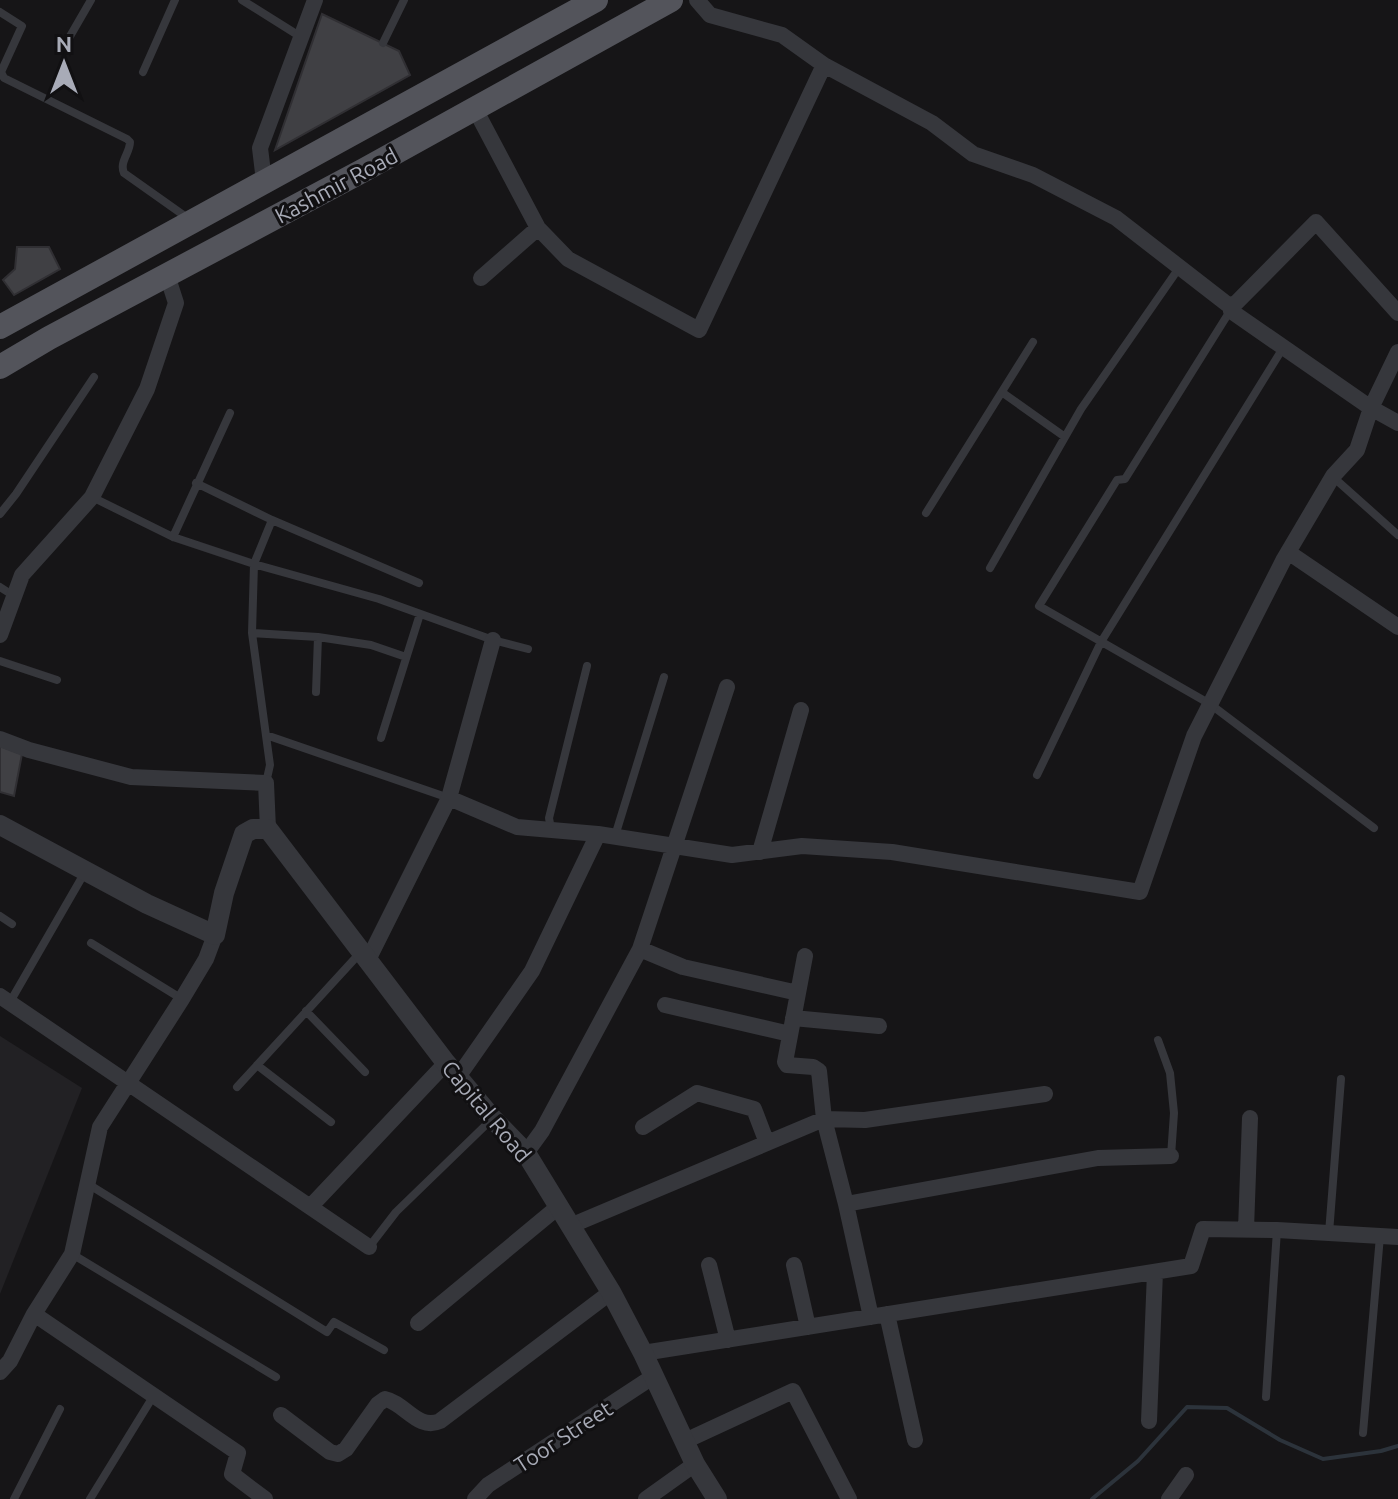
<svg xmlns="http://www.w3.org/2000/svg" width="1398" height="1499" font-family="Ubuntu,sans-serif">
	<rect width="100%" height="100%" fill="#161517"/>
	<path fill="#222124" d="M0,1036l82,52 -82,206z"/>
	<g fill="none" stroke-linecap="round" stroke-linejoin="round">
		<path stroke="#2c333b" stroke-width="4" d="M1092,1499l46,-38 49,-54 40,1 53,32 43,19 58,-8 17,-5"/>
	</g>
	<path fill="#404044" stroke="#302f33" stroke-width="2" d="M322,14l77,37 11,24 -135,75z
		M17,247h32l11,22 -46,26 -11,-15 12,-11z
		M0,746l22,8 -8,42 -14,-4z"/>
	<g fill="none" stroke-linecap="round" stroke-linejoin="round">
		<path stroke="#36373c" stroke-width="8" d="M242,0l59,37
			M0,12l22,14 -21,46 3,6 123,61 3,3c0,11 -11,20 -6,31l65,46
			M69,38l22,-38
			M383,43l21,-43
			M143,72l32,-72
			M1230,311l-105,168 -8,1 -78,126 171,98 164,124
			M1003,393l62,44
			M1333,477l65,58
			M196,483l76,37 147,63
			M92,497l81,40 81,27 125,35 114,41 35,9
			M926,513l107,-171
			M0,514l16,-20 78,-117
			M173,537l57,-124
			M990,568l91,-159 98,-141
			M0,587l14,9
			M252,633l66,4 53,8 35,12
			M0,661l57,19
			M316,692l2,-55
			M266,735l183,63
			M381,738l39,-124
			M1037,775l64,-133 182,-294
			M266,783l4,-18 -18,-132 2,-69 18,-44
			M551,829l-2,-11 38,-152
			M615,836l49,-159
			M0,916l12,8
			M91,943l91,56
			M10,1002l75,-130
			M306,1011l59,61
			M1158,1040l12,33 4,40 -3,43
			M257,1065l74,57
			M237,1087l123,-134
			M88,1184l239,148 7,-10 50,28
			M1329,1233l12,-154
			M369,1247l27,-35 96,-93
			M72,1254l204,123
			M1266,1397l11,-167
			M1363,1433l17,-197
			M14,1499l46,-90
			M90,1499l64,-104"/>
		<path stroke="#36373c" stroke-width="16" d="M697,0l13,15 72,20 42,30 108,58 41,31 60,21 83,43 111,86 5,1 5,-3 79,-80 82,91
			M475,109l63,119 30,31 131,71 125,-265
			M264,181l-4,-33 55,-148
			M481,278l57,-50
			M1231,311l140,97 27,15
			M1288,552l110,75
			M0,635l22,-60 70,-78 55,-108 29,-86 -9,-28
			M0,739l29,11 102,27 135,6 2,46
			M449,798l68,29 81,7 134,21 70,-9 90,6 248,40 54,-156 90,-177 49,-83 24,-26 14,-42 27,-56
			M760,852l41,-142
			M640,949l43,18 115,26
			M805,956l-20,106 2,3 26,2 6,4 5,48 22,85 25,113
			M367,962l82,-164 44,-158
			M0,996l369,251
			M665,1005l125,29
			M793,1018l86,8
			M458,1077l74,-106 66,-137
			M643,1127l54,-34 57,16 13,34
			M526,1153l16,-22 98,-182 87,-262
			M846,1204l252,-46 73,-2
			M311,1206l135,-143
			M570,1226l254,-107 41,1 180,-26
			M1246,1229l4,-111
			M709,1265l19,75
			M794,1265l14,62
			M34,1314l204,139 -6,21 33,25
			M887,1314l28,126
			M418,1323l140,-116
			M643,1353l548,-87 12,-37 74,1 121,7
			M0,1372l10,-11 24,-47 38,-60 28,-127 82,-128 24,-40 9,-24
			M281,1415l49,37 8,2 8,-5 32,-45 7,-5c20,4 33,32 55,22l171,-129
			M1149,1421l6,-149
			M685,1441l108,-50 56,108
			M475,1499l13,-14 166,-109
			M646,1499l49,-35
			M1169,1499l17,-24"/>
		<path stroke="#36373c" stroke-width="20" d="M0,825l147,79 68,31 9,-42 20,-59 9,-5h15l178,234 47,56 33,34 85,139 32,61 52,111 22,35"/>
		<path stroke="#53545b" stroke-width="24" d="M0,327l596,-327
			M0,367l49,-29 315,-168 307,-170"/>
	</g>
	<g text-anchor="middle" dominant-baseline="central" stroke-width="6" stroke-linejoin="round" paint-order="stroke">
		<g font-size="22" fill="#a8abb7" stroke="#111012">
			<text transform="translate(336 185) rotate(-28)">Kashmir Road</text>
			<text transform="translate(487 1111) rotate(50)">Capital Road</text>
			<text transform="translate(563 1436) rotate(-33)">Toor Street</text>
		</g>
	</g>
	<g transform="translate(64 64)" stroke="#111012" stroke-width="6" paint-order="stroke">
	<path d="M0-6L14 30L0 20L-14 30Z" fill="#a8abb7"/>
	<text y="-12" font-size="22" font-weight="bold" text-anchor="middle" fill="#a8abb7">N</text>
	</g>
</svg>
